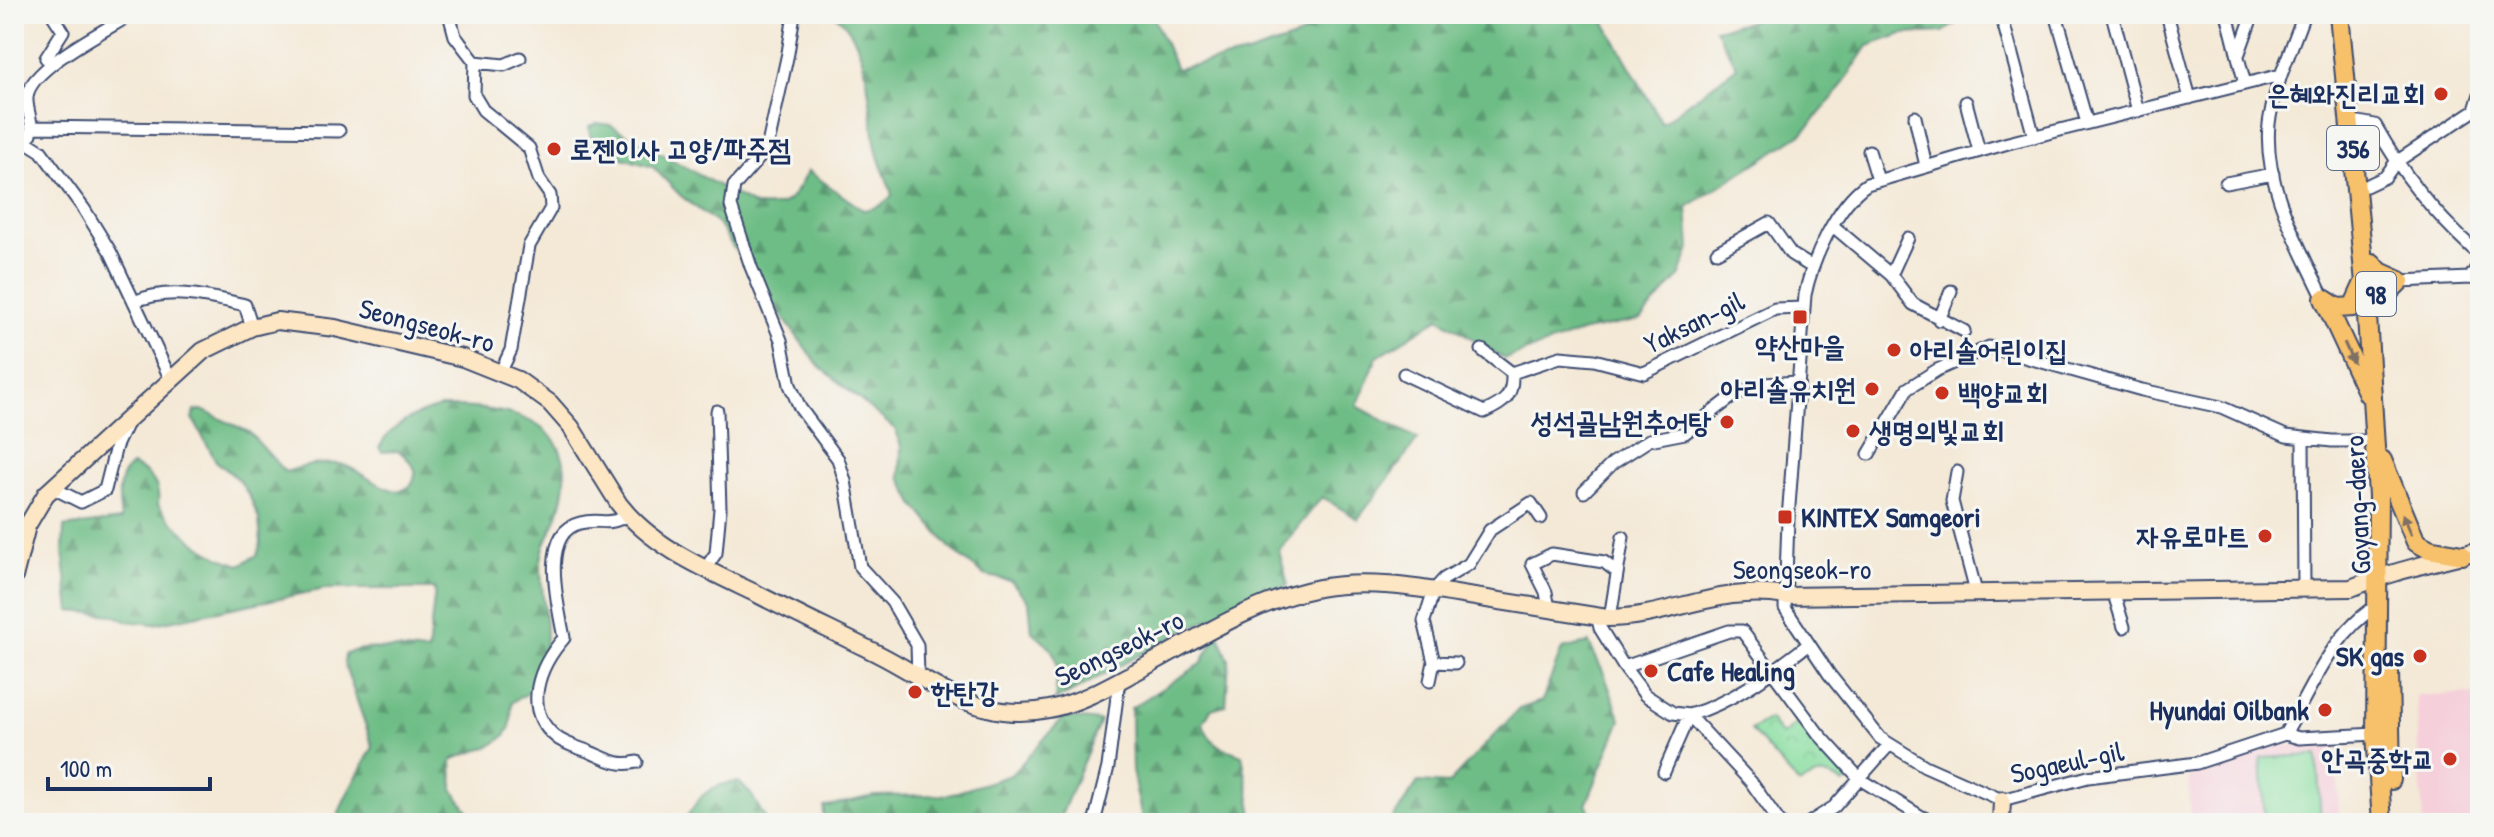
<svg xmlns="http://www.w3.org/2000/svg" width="2494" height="837" font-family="'Patrick Hand','Poor Story',sans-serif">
	<defs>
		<pattern id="forest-firs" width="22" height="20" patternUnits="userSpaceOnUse" patternTransform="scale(2)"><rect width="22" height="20" fill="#6ebd86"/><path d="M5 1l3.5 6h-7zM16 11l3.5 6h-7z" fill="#5a9a71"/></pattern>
		<pattern id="park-crowns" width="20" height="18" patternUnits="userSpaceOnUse" patternTransform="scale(2)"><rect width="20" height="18" fill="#89dea0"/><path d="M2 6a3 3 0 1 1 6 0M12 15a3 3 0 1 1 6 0" fill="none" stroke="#76bf8c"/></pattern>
	</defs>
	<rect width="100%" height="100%" fill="#f6f6f2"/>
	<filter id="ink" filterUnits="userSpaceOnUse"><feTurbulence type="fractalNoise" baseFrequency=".0125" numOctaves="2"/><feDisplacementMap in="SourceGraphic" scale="16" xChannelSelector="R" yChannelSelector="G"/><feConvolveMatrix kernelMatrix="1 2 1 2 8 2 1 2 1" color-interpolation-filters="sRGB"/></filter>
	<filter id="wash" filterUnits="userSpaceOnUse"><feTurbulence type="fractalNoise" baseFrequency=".006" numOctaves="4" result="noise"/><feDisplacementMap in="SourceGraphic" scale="32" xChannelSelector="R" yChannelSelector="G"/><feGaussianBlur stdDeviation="1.8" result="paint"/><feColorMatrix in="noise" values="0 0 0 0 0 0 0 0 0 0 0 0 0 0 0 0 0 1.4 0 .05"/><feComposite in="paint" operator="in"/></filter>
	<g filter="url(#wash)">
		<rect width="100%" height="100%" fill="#f4e9d7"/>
		<path fill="#f5cfda" d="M2480,694v129h-57l-7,-128z
			M2281,745l56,1 2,77h-149l-1,-47z"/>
		<path fill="url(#forest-firs)" stroke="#447672" stroke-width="2" d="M834,14h318l24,55 71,-15 48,-16 43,-24h262l62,109 75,-56 -22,-38 33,-7 16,-8h199l-5,8 -15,10 -41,2 -34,12 -32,48 -33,39 -116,74 3,42 -11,28 -39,43 -56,11 -79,28 -66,-41 -62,39 -20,49 61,33 -60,80 -36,-22 -43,54 9,34 -101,44 -132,72c3,-34 8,-49 -23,-69l-3,-30 -18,-21 -27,-6 -33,-26 -37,-45 -14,-27 1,-30 -5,-17 -78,-65 -67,-91 -33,-50 -37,-28 -28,-29 -30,-9 -27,-15 -6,-8 -1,-8 8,-4 13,2 145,81c36,3 35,-6 53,-35l55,39c13,-2 21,-4 29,-15 -4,-16 -13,-31 -16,-47 -8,-42 -4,-106 -42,-134z
			M440,407c69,-1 148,13 119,104 -5,18 -17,31 -18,51 -1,38 13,73 -2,110 -2,5 -4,13 -7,17 -5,7 -14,8 -20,14 -2,9 1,19 -3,26 -12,22 -38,21 -57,31l1,30 24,33h-142l10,-25 28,-51 -29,-84 1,-8c14,-12 64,-4 83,-3l7,-63h-110l-171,35 -28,-3 -12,-6 -44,-4 -7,-60 1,-24 57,-7c-2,-19 -7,-42 11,-55 18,8 29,19 26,40 21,27 48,50 82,60l17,-10 4,-12 -2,-24 -9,-22 -11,-17 -23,-19 -23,-42 1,-8 8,-1 47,22 36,40c19,-6 35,-10 55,-8 18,2 57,44 73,18 1,-3 3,-9 2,-12 -3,-8 -10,-14 -16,-19l-17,1 -3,-4c12,-24 37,-34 61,-41z
			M1218,632l11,28 -3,45 -15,4 -8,14c6,21 19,25 39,32l11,60 9,8h-119l-11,-52 -1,-63 70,-44z
			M1589,643l15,31 17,46 -35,85 11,18h-207l28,-41 30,2 71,-75 23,-8 20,-52z
			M1064,717l36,4 -42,102h-235l1,-16 50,-11 74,-1 63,-20z
			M739,782l12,12 17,29h-85c15,-25 25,-40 56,-41z"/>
		<path fill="url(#park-crowns)" stroke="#52867f" stroke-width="2" d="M1769,719l13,16 17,-13 52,56 -8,6c-16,-14 -27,-9 -44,0l-48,-54z"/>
		<path fill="#89dea0" stroke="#52867f" stroke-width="2" d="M1255,14h59l-21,8 -34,3z
			M2317,755l4,68h-56l-4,-65z"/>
	</g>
	<g filter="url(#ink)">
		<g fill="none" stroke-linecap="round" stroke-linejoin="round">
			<g stroke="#3c4b70" stroke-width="15">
				<path id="street" d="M52,14l11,17 -17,27 6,6
					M449,14l6,22 20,26 -1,33 9,15 46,38 10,31 11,16 1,13 -22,38 -18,104 -10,21
					M794,14l-6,39 -21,96 -33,37 -3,20 20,61 30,73 9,45 10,23 38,51 7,22 15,86 32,35 25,43 1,30
					M2001,14l33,123
					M2056,14l31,109
					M2112,14l26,97
					M2167,14l23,84
					M2227,14l18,70
					M2239,53l14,-39
					M475,62l29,3 16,-7
					M2281,75l23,-61
					M1966,102l13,49
					M1915,117l11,49
					M2359,122l16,3c28,50 56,85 98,124l7,3
					M32,127l307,4
					M14,134l27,17 43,58 27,44 60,127
					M31,134c2,-13 -5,-25 -4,-37 2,-29 81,-68 105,-83
					M1869,151l9,29
					M2226,183l47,-9
					M2366,186l19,-9 11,-15 79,-52 5,-16
					M1833,226l58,49 22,29 51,27
					M1717,252l52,-29 22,31 21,13
					M1891,275l17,-37
					M2470,278l10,-16
					M2400,281l70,-3 10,2
					M2324,299c-25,-54 -61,-114 -55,-175 2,-17 7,-33 12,-49l-273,68 -141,41c-31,21 -55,77 -62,111l-17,224 -3,89 44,66 51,64 45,28 77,34 86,-23 109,-14 88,-29c26,-45 47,-101 93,-129
					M134,302c35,-16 76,-5 111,3l7,22
					M1939,320l12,-29
					M1512,373l48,-16 34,3 50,13 131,-64 29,-1
					M1404,374l80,38c21,-9 29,-16 28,-39l-30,-23
					M2303,438l1,151
					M1869,454l38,-65 30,-19 52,-23 153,43 79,17 65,29 46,5h43
					M1957,472l-5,29 24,91
					M53,488l28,14 24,-12 11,-44 10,-21
					M1584,492l29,-29 36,-23 36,-7 51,-39 27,-10 34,-2
					M628,515c-23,13 -26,2 -48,8 -42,10 -21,86 -16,115 -24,27 -43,71 -8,99 8,7 24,11 34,15 17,7 29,15 47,10
					M705,569l11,-16 4,-44 -3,-98
					M2113,591l11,36
					M1549,609l-3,-17 -14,-28 20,-10 52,8 13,10
					M1597,616l3,12 24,39 21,28 28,18 16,2 62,67 29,41
					M1610,618l13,-81
					M1434,662l22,1
					M1624,667l105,-36h13l76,102 42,46 60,37 16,7
					M1430,681l4,-19 -10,-41 10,-31 10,-11 25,-15 21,-34 41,-27 10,15
					M2285,734l14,4 77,-4
					M1664,772l25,-57c45,-13 83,-43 120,-71
					M1094,823l14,-56 11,-86
					M1809,823l25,-16 55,-62"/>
			</g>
			<g stroke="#3c4b70" stroke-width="20">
				<path id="secondary" d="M14,577l13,-51 19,-32 157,-143 49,-24 25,-6 58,7 128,30 55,22 32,23 21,24 48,77c33,43 88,66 136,89 41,21 83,41 125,62 34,17 70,45 108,53 19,5 42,5 61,1 31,-6 60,-23 88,-38 58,-31 116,-70 182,-83 52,-10 110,2 162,10 42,7 84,13 126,20 64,0 111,-34 179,-22l565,-8c41,-17 86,-26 129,-38
					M2001,823l1,-23"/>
			</g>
			<g stroke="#3c4b70" stroke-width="22">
				<path id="primary" d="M2339,14l26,269 13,213 -2,238 6,89
					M2372,263l8,9 20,9 -23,23
					M2324,299l44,95
					M2324,299l14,9 15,-1 10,-22
					M2382,460l34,82 13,7 33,6
					M2389,670l2,110"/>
			</g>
			<use href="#street" stroke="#fff" stroke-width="11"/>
			<use href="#secondary" stroke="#fce6c4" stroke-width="16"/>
			<use href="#primary" stroke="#f7c06b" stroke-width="18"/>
		</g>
		<defs><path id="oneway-solid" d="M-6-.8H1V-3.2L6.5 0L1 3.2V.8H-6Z" transform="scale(2)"/></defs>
		<g fill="#7e7064">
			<use href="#oneway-solid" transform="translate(2349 353) rotate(66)"/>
			<use href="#oneway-solid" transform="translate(2407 524) rotate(-113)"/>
		</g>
	</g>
	<g fill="#c8321e" stroke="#f6f6f2" stroke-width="3">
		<circle cx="2441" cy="94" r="8"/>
		<circle cx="554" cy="149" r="8"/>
		<rect x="1792" y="309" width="16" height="16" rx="4"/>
		<circle cx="1894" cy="350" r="8"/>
		<circle cx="1872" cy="389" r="8"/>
		<circle cx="1942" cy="393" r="8"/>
		<circle cx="1727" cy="422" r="8"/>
		<circle cx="1853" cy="431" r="8"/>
		<rect x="1777" y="509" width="16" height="16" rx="4"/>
		<circle cx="2265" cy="536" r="8"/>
		<circle cx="2420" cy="656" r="8"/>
		<circle cx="1651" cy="671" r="8"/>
		<circle cx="915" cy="692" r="8"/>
		<circle cx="2325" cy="710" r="8"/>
		<circle cx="2450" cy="759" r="8"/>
	</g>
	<g text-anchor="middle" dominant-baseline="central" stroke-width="6" stroke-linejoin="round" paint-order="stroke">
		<g fill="#f6f6f2" stroke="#5d6b8a" stroke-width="2">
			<rect x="2327" y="126" width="52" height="44" rx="6"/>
			<rect x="2356" y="272" width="40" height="44" rx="6"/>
		</g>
		<g font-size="26" font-weight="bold" fill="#1b2f5e">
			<text x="2353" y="148">356</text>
			<text x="2376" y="294">98</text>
		</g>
		<g font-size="28" font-weight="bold" fill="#1b2f5e" stroke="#f6f6f2" text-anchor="end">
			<text x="2425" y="94">은혜와진리교회</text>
			<text x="570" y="149" text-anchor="start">로젠이사 고양/파주점</text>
			<text x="1800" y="346" text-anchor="middle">약산마을</text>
			<text x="1910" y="350" text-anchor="start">아리솔어린이집</text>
			<text x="1856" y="389">아리솔유치원</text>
			<text x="1958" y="393" text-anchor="start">백양교회</text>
			<text x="1711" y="422">성석골남원추어탕</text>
			<text x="1869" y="431" text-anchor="start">생명의빛교회</text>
			<text x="1801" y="517" text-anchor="start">KINTEX Samgeori</text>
			<text x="2249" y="536">자유로마트</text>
			<text x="2404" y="656">SK gas</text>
			<text x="1667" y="671" text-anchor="start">Cafe Healing</text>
			<text x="931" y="692" text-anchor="start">한탄강</text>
			<text x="2309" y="710">Hyundai Oilbank</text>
			<text x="2434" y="759">안곡중학교</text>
		</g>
		<g font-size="28" fill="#1b2f5e" stroke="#f6f6f2">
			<text transform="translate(1694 322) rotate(-26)">Yaksan-gil</text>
			<text transform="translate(427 325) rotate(15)">Seongseok-ro</text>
			<text transform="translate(2357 505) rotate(-93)">Goyang-daero</text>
			<text x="1802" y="569">Seongseok-ro</text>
			<text transform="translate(1119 648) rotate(-26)">Seongseok-ro</text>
			<text transform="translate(2067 762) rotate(-12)">Sogaeul-gil</text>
		</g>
	</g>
	<rect width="2494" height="837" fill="none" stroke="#f6f6f2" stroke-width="48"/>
	<path d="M48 777v12h162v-12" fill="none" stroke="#1b2f5e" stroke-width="4"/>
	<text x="60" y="777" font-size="24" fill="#1b2f5e" stroke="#f6f6f2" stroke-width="6" paint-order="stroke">100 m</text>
</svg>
